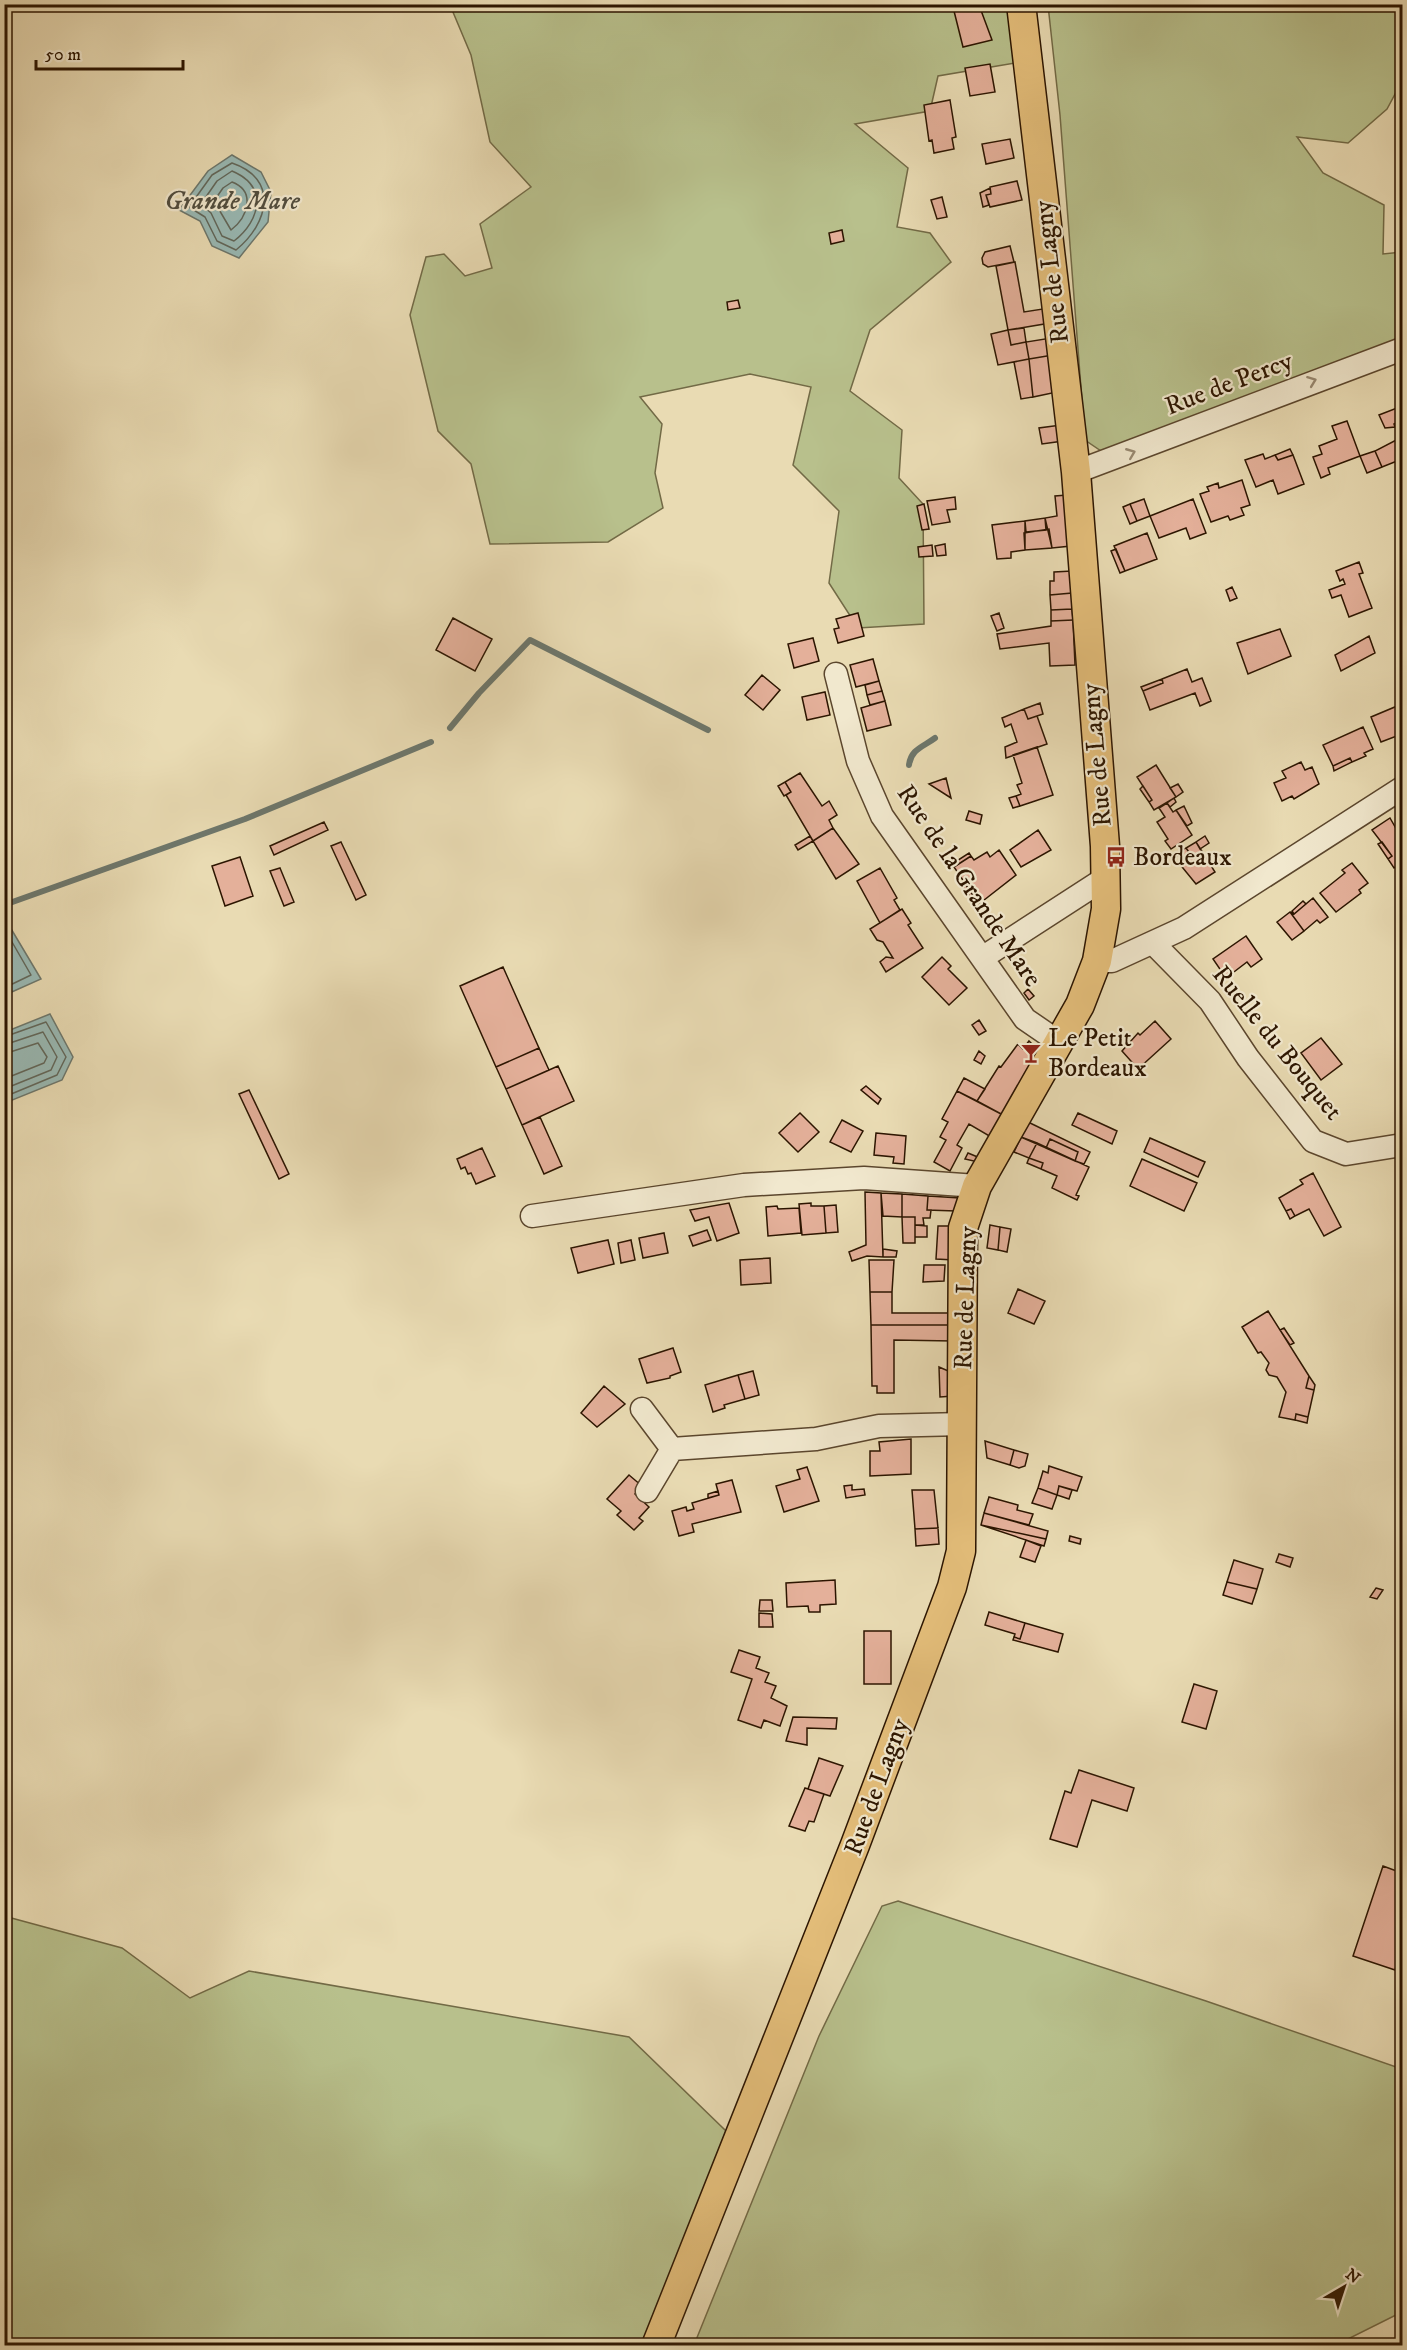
<svg xmlns="http://www.w3.org/2000/svg" width="1407" height="2350" font-family="'IM FELL DW Pica',serif">
	<rect width="100%" height="100%" fill="#e9dbb3"/>
	<filter id="stains"><feTurbulence type="fractalNoise" baseFrequency=".00333" numOctaves="4"/><feColorMatrix values="0 0 0 0 .2 0 0 0 0 .09 0 0 0 0 .02 0 0 0 .5 -.17"/></filter>
	<radialGradient id="worn" r=".72"><stop offset=".6" stop-color="#630" stop-opacity="0"/><stop offset="1" stop-color="#630" stop-opacity=".3"/></radialGradient>
	<path fill="#b8c08c" stroke="#726a46" stroke-width="1.5" d="M450,5h562l9,57 -83,14 -8,35 -75,13 53,44 -11,59 33,6 21,29 -81,68 -20,61 52,39 -3,48 24,26 1,120 -66,4 -29,-45 10,-72 -46,-46 18,-78 -61,-13 -110,23 22,27 -7,49 8,35 -55,34 -118,2 -19,-80 -33,-33 -28,-116 16,-58 18,-3 21,22 27,-8 -12,-44 51,-37 -41,-45 -19,-87z
		M1048,5h354v76l-15,28 -39,34 -51,-6 26,36 61,32 -1,49 19,-2v90l-298,111 -19,-13 -25,-325z
		M898,1901l308,100 196,68v243l-66,33h-642l125,-309 63,-130z
		M4,1916l118,32 68,50 59,-27 380,66 97,94 -83,214h-638z"/>
	<path fill="#99b9b4" stroke="#6d776c" stroke-width="1.5" d="M232,155l29,17 10,20 -3,30 -29,36 -27,-12 -12,-25 -21,-11 29,-39z
		M10,927l31,52 -36,16v-66z
		M50,1014l23,43 -11,23 -57,23v-71z"/>
	<g fill="none" stroke-linecap="round" stroke-linejoin="round">
		<path stroke="#62675a" stroke-width="1.5" d="M232,163c47,16 37,60 4,87l-19,-9 -12,-24 -16,-10 23,-32z
			M232,171c36,15 29,49 2,70l-12,-5 -11,-23 -10,-9 16,-23z
			M232,182c24,9 16,35 -1,48l-17,-29 9,-13z
			M4,934l4,1 23,40 -27,13
			M4,1037l42,-15 20,35 -9,18 -53,22
			M4,1045l39,-13 14,25 -6,13 -47,19
			M4,1054l34,-11 9,14 -3,6 -40,16"/>
		<path stroke="#6d776c" stroke-width="6" d="M450,728l29,-35 51,-53 178,90
			M909,765c2,-16 14,-18 26,-27
			M4,905l241,-86 186,-77"/>
	</g>
	<path fill="#e4b09a" stroke="#2c1500" stroke-width="1.5" d="M979,5l13,35 -29,7 -9,-36z
		M990,64l5,28 -25,4 -5,-28z
		M950,100l6,37 -4,1 2,11 -20,4 -2,-13 -3,1 -5,-36z
		M1010,139l4,19 -28,6 -4,-20z
		M1017,181l5,19 -32,7 -4,-12 5,-1 -1,-7z
		M990,188l1,6 -5,1 3,10 -6,2 -3,-14z
		M942,197l5,20 -10,2 -6,-19z
		M842,230l2,11 -13,3 -2,-11z
		M1010,246l4,16 -26,5 -5,-3 -1,-6 3,-6z
		M1015,262l9,50 25,-4 1,15 -42,7 -12,-64z
		M738,300l2,8 -12,2 -1,-8z
		M1024,328l2,14 -15,3 -3,-15z
		M1008,330l3,15 15,-3 3,17 -31,6 -7,-31z
		M1051,338l2,17 -24,4 -3,-17z
		M1053,355l4,37 -24,5 -4,-38z
		M1029,359l4,38 -12,2 -7,-37z
		M1402,406v15l-8,3 1,3 -10,1 -6,-13z
		M1347,421l13,35 -32,12 2,6 -9,4 -8,-21 9,-3 -3,-8 18,-7 -5,-13z
		M1061,425l2,16 -21,3 -3,-16z
		M1402,437v25l-4,2 -1,-3 -15,6 -7,-16z
		M1290,449l3,6 -15,5 -3,-5z
		M1375,451l7,16 -15,6 -7,-17z
		M1263,454l2,5 10,-4 3,5 15,-5 11,29 -26,10 -5,-14 -17,7 -11,-27z
		M1242,480l8,25 -9,3 3,7 -14,5 -2,-4 -17,6 -11,-28 9,-3 -2,-4 11,-4 1,5z
		M1067,495l4,51 -19,2 -7,-30 12,-2 -2,-20z
		M955,497l1,12 -9,1 3,12 -18,3 -5,-24z
		M1144,499l6,17 -13,5 -7,-17z
		M1193,499l13,34 -16,6 -4,-11 -27,10 -9,-22z
		M924,504l5,25 -7,1 -5,-24z
		M1130,504l7,17 -7,3 -7,-17z
		M1045,518l1,12 -20,2 -1,-11z
		M1025,521v29l-14,2v6l-14,1 -5,-34z
		M1049,529l3,19 -27,2 -1,-17z
		M1147,533l10,26 -32,12 -11,-25z
		M945,544l1,11 -9,1 -2,-10z
		M932,545l1,11 -14,1 -1,-10z
		M1116,549l9,22 -5,2 -9,-22z
		M1359,562l4,11 -4,1 13,34 -23,9 -8,-22 -9,3 -3,-8 16,-6 -2,-5 -3,2 -4,-10z
		M1072,571v22l-22,2v-14h4v-9z
		M1232,587l5,11 -7,3 -4,-11z
		M1072,593v16l-21,1 -1,-15z
		M1072,609l1,11 -22,1v-11z
		M858,613l6,23 -26,7 -4,-14 5,-1 -3,-9z
		M999,613l5,15 -7,3 -6,-15z
		M453,618l39,21 -17,32 -39,-21z
		M1073,620l2,45 -25,1 -1,-23 -49,6 -3,-15 54,-8v-5z
		M1280,629l11,27 -43,18 -11,-31z
		M1369,636l6,17 -34,18 -6,-16z
		M813,638l6,23 -25,7 -6,-24z
		M873,659l6,22 -23,6 -6,-22z
		M1187,669l5,13 10,-4 9,23 -11,5 -5,-13 -45,17 -7,-19 20,-8 -1,-4z
		M762,675l18,15 -17,20 -18,-15z
		M1162,679l1,4 -20,8 -2,-4z
		M879,681l3,10 -15,4 -2,-10z
		M882,691l3,10 -15,4 -3,-10z
		M825,692l5,23 -23,5 -5,-23z
		M885,701l6,24 -24,6 -6,-23z
		M1040,703l3,11 -15,5 -4,-10z
		M1402,704v30l-21,8 -10,-25z
		M1024,709l4,10 9,-3 10,28 -41,14 -1,-11 12,-5 -6,-18 -6,3 -3,-9z
		M1363,727l10,22 -9,4 2,3 -14,6 -2,-4 -17,8 -10,-21z
		M1037,747l16,48 -33,11 -4,-10 5,-2 -4,-9 5,-2 -9,-28z
		M1350,758l2,4 -18,9 -1,-5z
		M1301,762l4,8 7,-3 7,17 -25,15 -2,-3 -10,5 -8,-18 12,-5 -4,-7z
		M1156,765l20,32 -22,13 -5,-8 3,-2 -15,-23z
		M800,773l22,33 7,-5 8,14 -8,5 4,8 -20,13 -27,-46 5,-3 -6,-10z
		M946,778l5,20 -22,-14z
		M785,782l6,10 -7,4 -6,-10z
		M1178,784l5,8 -7,5 -6,-9z
		M1143,786l9,14 -3,2 -9,-13z
		M1016,796l4,10 -7,2 -4,-10z
		M1174,798l2,4 -6,5 -3,-4z
		M1167,803l6,9 3,-2 16,25 -21,14 -6,-8 3,-2 -11,-17 8,-5 -6,-9z
		M1184,806l8,17 -5,3 -11,-16z
		M969,811l13,4 -2,9 -14,-4z
		M1390,818l12,21v23l-8,6 -6,-9 4,-3 -20,-26z
		M324,822l4,8 -54,25 -4,-9z
		M833,828l26,36 -23,15 -23,-38z
		M1038,830l13,20 -30,17 -11,-17z
		M810,836l3,5 -15,9 -3,-5z
		M1205,836l4,7 -9,6 -4,-7z
		M341,842l25,53 -10,5 -25,-54z
		M1196,842l19,30 -19,12 -18,-22 13,-7 -5,-7z
		M1382,842l10,14 -4,3 -10,-15z
		M1186,848l5,7 -10,5 -4,-6z
		M999,850l17,25 -37,29 -25,-37 17,-11 3,4 13,-8 3,5z
		M969,853l2,3 -17,11 -2,-3z
		M240,857l13,39 -28,10 -13,-40z
		M1352,863l16,20 -9,7 2,3 -25,19 -16,-19 25,-20 -3,-3z
		M280,868l14,34 -10,4 -14,-35z
		M880,868l17,30 -3,2 6,10 -20,13 -23,-42z
		M963,881l11,16 -3,1 -11,-15z
		M1313,898l15,19 -8,6 -3,-3 -13,11 -14,-19 4,2z
		M1303,901l3,3 -12,10 -2,-3z
		M902,909l9,14 -3,2 15,23 -37,24 -6,-10 6,-5 7,1 -10,-16 -6,-2 -7,-11z
		M1290,912l14,19 -12,9 -15,-18z
		M1246,936l16,23 -11,8 -4,-5 -21,16 -13,-19z
		M942,957l9,9 -3,3 19,19 -18,17 -27,-28z
		M503,967l36,81 -43,19 -36,-81z
		M1028,989l6,7 -5,4 -5,-7z
		M979,1020l7,11 -7,4 -7,-10z
		M1155,1021l16,18 -33,30 -16,-18 16,-18 2,2z
		M1321,1038l21,26 -21,16 -20,-27z
		M1029,1041l10,10 -36,64 -26,-14 22,-35 2,1 17,-23 5,5z
		M539,1048l10,22 -43,19 -10,-22z
		M979,1051l6,5 -4,8 -7,-4z
		M558,1066l16,35 -52,24 -16,-36z
		M964,1078l21,11 -8,12 -20,-10z
		M866,1086l15,13 -3,5 -17,-14z
		M249,1090l40,84 -10,5 -40,-85z
		M957,1091l46,24 -12,22 -22,-13 -12,21 5,3 -12,23 -16,-9 12,-22 -6,-3 8,-15 -6,-3z
		M800,1113l19,19 -21,20 -19,-19z
		M1078,1113l39,18 -5,13 -40,-19z
		M540,1117l22,49 -18,8 -22,-49z
		M842,1120l21,11 -12,21 -21,-10z
		M1028,1122l62,30 -6,12 -9,-3 3,-9 -28,-13 -4,9 -25,-11z
		M876,1133l30,3 -2,28 -11,-1 1,-6 -20,-2z
		M1021,1137l16,6 -8,15 -15,-6z
		M1150,1138l55,24 -7,15 -54,-25z
		M1050,1139l28,13 -3,9 -29,-13z
		M1037,1143l52,24 -13,28 3,1 -2,4 -25,-12 5,-12 -16,-7 2,-6 -14,-5z
		M482,1148l13,28 -19,8 -5,-11 -3,1 -3,-7 -4,2 -4,-10z
		M968,1153l12,5 -2,4 -13,-3z
		M1029,1158l14,5 -2,6 -14,-6z
		M1142,1159l55,24 -13,28 -54,-25z
		M1313,1173l28,54 -17,9 -15,-27 -14,7 -4,-7 -5,2 -7,-13 24,-14 -3,-4z
		M865,1192l16,1 2,64 -16,-1 -15,5 -3,-9 17,-7z
		M881,1193l21,1v23l-19,-1z
		M902,1194l26,2 -1,14h4l-1,8h-7l1,7h-9v-8h-13z
		M928,1196l32,2 -4,13 -29,-1z
		M729,1203l10,30 -22,8 -8,-24 -14,4 -5,-11z
		M811,1203v3h13l2,27 -24,2 -3,-31z
		M836,1205l2,27 -12,1 -2,-27z
		M777,1206l1,3 21,-1 2,25 -33,3 -2,-29z
		M1291,1209l4,7 -5,3 -4,-8z
		M902,1217h13v26h-12z
		M915,1225l12,1v11h-12z
		M990,1225l10,2 -2,23 -11,-2z
		M938,1226h17l-1,34 -18,-1z
		M1000,1227l11,2 -4,23 -9,-2z
		M707,1230l4,10 -18,6 -4,-10z
		M664,1233l4,20 -25,5 -4,-20z
		M608,1240l6,24 -36,9 -7,-25z
		M631,1240l4,20 -14,3 -3,-20z
		M883,1249l14,2 -1,6h-13z
		M770,1258l1,25 -30,2 -1,-25z
		M869,1260h25l-2,32h-22z
		M924,1265h21l-1,16 -21,1z
		M1018,1289l27,12 -11,23 -26,-11z
		M870,1292h22v21h61v12h-82z
		M1268,1311l41,65 -3,12 8,2 -6,27 -12,-3 -1,6 -16,-3 7,-25 -9,-15 -8,-2 -3,-5 3,-7 -8,-11 -3,1 -16,-26z
		M871,1325h82v16l-59,-1v53h-17v-7h-5z
		M1284,1328l10,15 -4,2 -10,-15z
		M673,1348l8,24 -11,4v2l-23,5 -8,-24z
		M939,1367l14,6v23l-13,1z
		M753,1371l6,24 -14,4 -7,-24z
		M738,1375l7,24 -21,6 1,3 -12,4 -8,-27z
		M1309,1376l6,9 -1,5 -8,-2z
		M604,1386l21,18 -28,23 -16,-14z
		M1296,1414l12,3 -1,6 -12,-3z
		M911,1439v35l-41,2v-25h10l-1,-9z
		M985,1441l29,9 -4,15 -23,-7z
		M1014,1450l14,4 -3,12 -6,2 -9,-3z
		M1049,1466l33,11 -5,14 -18,-5 -2,9 -19,-7 5,-17 5,2z
		M807,1467l12,34 -35,11 -8,-26 24,-7 -3,-9z
		M629,1475l13,11 -7,8 14,13 -10,11 4,3 -9,9 -17,-15 4,-4 -14,-12z
		M732,1480l9,32 -49,12 2,8 -15,4 -7,-25 14,-4 1,4 7,-2 -2,-6 27,-8 -3,-11z
		M852,1485v5l12,-1 1,6 -19,3 -2,-12z
		M1059,1486l13,4 -3,9 -12,-4z
		M1038,1488l19,7 -5,14 -20,-6z
		M912,1490h22l4,38 -23,1z
		M718,1491l1,4 -11,3v-4z
		M989,1497l29,8 -1,5 16,4 -4,11 -45,-12z
		M984,1513l64,18 -2,8 -65,-14z
		M981,1525l65,14 -2,7z
		M938,1528l1,16 -23,2 -1,-17z
		M1070,1536l11,3 -1,5 -11,-3z
		M1026,1540l15,6 -6,16 -15,-5z
		M1279,1554l14,4 -3,9 -14,-5z
		M1234,1560l29,9 -6,20 -30,-7z
		M835,1580l1,24 -16,1v7h-11l-1,-6 -21,1 -1,-24z
		M1227,1582l30,7 -5,15 -29,-9z
		M1376,1588l7,2 -6,9 -7,-2z
		M760,1600h12l1,11h-14z
		M989,1612l36,11 -5,16 -6,-2 1,-3 -30,-9z
		M759,1613l13,1 1,13h-14z
		M1025,1623l38,11 -5,18 -45,-12 1,-3 6,2z
		M864,1631h27v53h-27z
		M739,1650l21,7 -4,11 13,5 -4,9 11,4 -5,12 16,8 -7,20 -16,-6 -3,8 -23,-8 14,-41 -21,-7z
		M1194,1684l23,7 -11,38 -24,-7z
		M793,1717l44,1 -1,11 -29,-1v17l-21,-4z
		M819,1758l24,8 -13,30 -22,-7z
		M1079,1770l55,18 -7,23 -35,-11 -15,47 -27,-8 15,-48 6,2z
		M805,1788l19,6 -10,28 -5,-1 -4,10 -16,-5z
		M1383,1866l19,7v75l-7,22 -42,-14z"/>
	<g fill="none" stroke-linecap="round" stroke-linejoin="round">
		<g stroke="#5b462d" stroke-width="25">
			<path id="minor" d="M1076,472l326,-123
				M836,674l22,87 24,55 143,203 35,24
				M1154,944l56,57 38,57 65,83 33,13 56,-9
				M982,958l125,-81
				M1097,961h15l72,-33 218,-140
				M532,1216l212,-31 120,-7 113,8
				M642,1409l30,40 -25,42
				M672,1449l144,-10 63,-13 84,-2"/>
		</g>
		<g stroke="#2c1500" stroke-width="31">
			<path id="major" d="M656,2346l199,-501 97,-258 9,-36 2,-323 14,-42 103,-181 17,-44 9,-52 -1,-63 -29,-374 -55,-468"/>
		</g>
		<use href="#minor" stroke="#f1e8ce" stroke-width="22"/>
		<use href="#major" stroke="#e4be7a" stroke-width="28"/>
	</g>
	<defs><path id="oneway-chevron" d="M-2-3.5L2.5 0L-2 3.5" fill="none" stroke-width="1.6" stroke-linecap="round" stroke-linejoin="round" transform="scale(1.5)"/></defs>
	<g stroke="#988971">
		<use href="#oneway-chevron" transform="translate(1312 381) rotate(-21)"/>
		<use href="#oneway-chevron" transform="translate(1131 453) rotate(-22)"/>
	</g>
	<defs>
		<g id="bus-bare" transform="scale(1.62)"><path d="M-5-6H5V4H4V6H2V4H-2V6H-4V4H-5ZM-3.5-4V0h7V-4ZM-3.5 1.2v1.5H-2V1.2ZM2 1.2v1.5H3.5V1.2Z" fill="#8f2418" stroke="#f1e8ce" stroke-width="2.5" paint-order="stroke"/></g>
		<g id="bar-bare" transform="scale(1.62)"><path d="M-6-5H6L.8 .8V4.5H3.5V6h-7V4.5H-.8V.8Z" fill="#8f2418" stroke="#f1e8ce" stroke-width="2.5" paint-order="stroke"/></g>
	</defs>
	<g fill-rule="evenodd">
		<use href="#bus-bare" x="1116" y="857"/>
		<use href="#bar-bare" x="1031" y="1053"/>
	</g>
	<g text-anchor="middle" dominant-baseline="central" stroke-width="4.5" stroke-linejoin="round" paint-order="stroke">
		<g font-size="26" fill="#2c1500" stroke="#f1e8ce">
			<text transform="translate(1052 272) rotate(-97)">Rue de Lagny</text>
			<text transform="translate(1229 384) rotate(-21)">Rue de Percy</text>
			<text transform="translate(1097 755) rotate(-95)">Rue de Lagny</text>
			<text transform="translate(969 886) rotate(56)">Rue de la Grande Mare</text>
			<text transform="translate(1277 1043) rotate(51)">Ruelle du Bouquet</text>
			<text transform="translate(966 1298) rotate(-88)">Rue de Lagny</text>
			<text transform="translate(877 1787) rotate(-70)">Rue de Lagny</text>
		</g>
		<g font-size="26" fill="#2c1500" stroke="#f1e8ce" text-anchor="start">
			<text x="1133" y="857">Bordeaux</text>
			<text x="1048" y="1038">Le Petit<tspan x="1048" dy="30">Bordeaux</tspan></text>
		</g>
		<g font-size="27" font-style="italic" fill="#524e3f" stroke="#f1e8ce">
			<text x="232" y="201">Grande Mare</text>
		</g>
	</g>
	<rect width="1407" height="2350" fill="none" stroke="#e9dbb3" stroke-width="24"/>
	<rect x="6" y="6" width="1395" height="2338" fill="none" stroke="#2c1500" stroke-width="3"/>
	<rect x="12" y="12" width="1383" height="2326" fill="none" stroke="#2c1500" stroke-width="1.5"/>
	<g transform="translate(1344 2287) rotate(39)" stroke="#f1e8ce" stroke-width="4.5" paint-order="stroke">
	<path d="M0-4.5L10 22L0 15L-10 22Z" fill="#2c1500"/>
	<text y="-9" font-size="16" font-weight="bold" text-anchor="middle" fill="#2c1500">N</text>
	</g>
	<path d="M36 60v9h147v-9" fill="none" stroke="#2c1500" stroke-width="3"/>
	<text x="45" y="60" font-size="18" fill="#2c1500" stroke="#f1e8ce" stroke-width="4.5" paint-order="stroke">50 m</text>
	<rect width="100%" height="100%" filter="url(#stains)"/>
	<rect width="100%" height="100%" fill="url(#worn)"/>
</svg>
